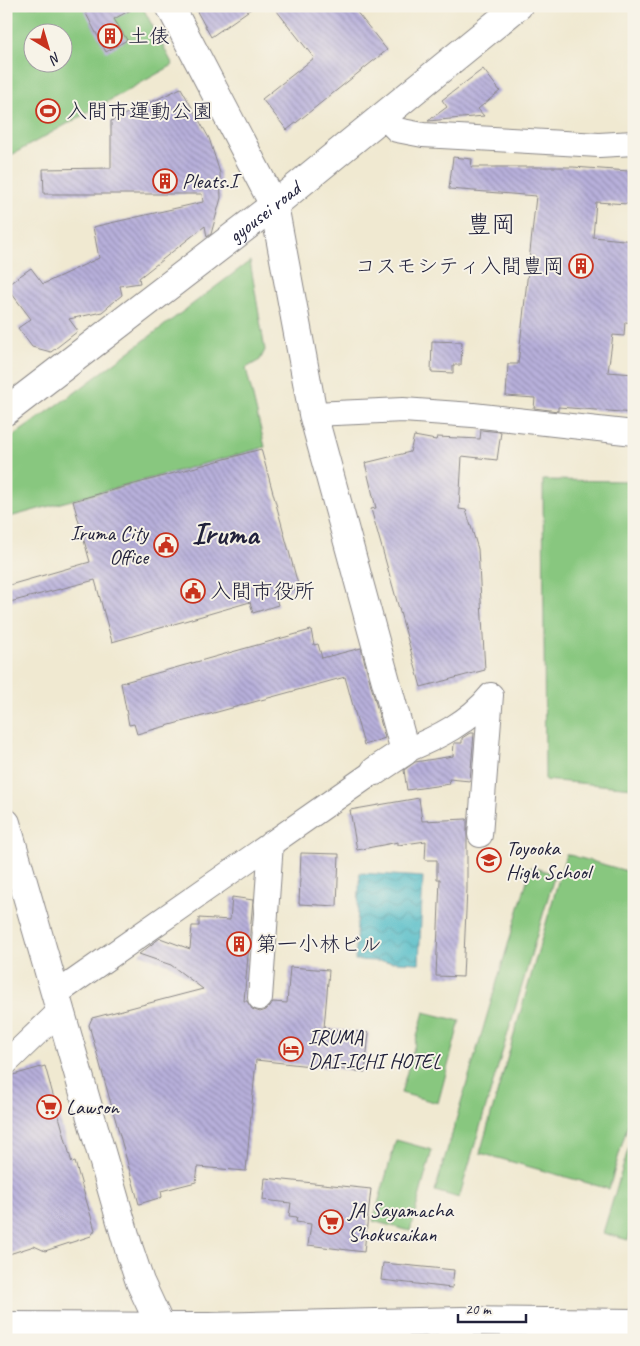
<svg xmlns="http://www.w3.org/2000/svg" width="640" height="1346" font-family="Caveat,'Klee One',sans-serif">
	<defs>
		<pattern id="water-waves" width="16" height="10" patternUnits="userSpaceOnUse" patternTransform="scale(1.25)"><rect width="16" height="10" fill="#4cbac6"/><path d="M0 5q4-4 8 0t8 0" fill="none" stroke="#3f97a2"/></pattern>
		<pattern id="building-back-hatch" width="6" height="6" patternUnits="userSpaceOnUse" patternTransform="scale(1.25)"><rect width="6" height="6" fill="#b8b0db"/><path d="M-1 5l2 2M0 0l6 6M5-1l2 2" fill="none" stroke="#958fb3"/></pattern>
	</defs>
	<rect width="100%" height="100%" fill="#f7f3e8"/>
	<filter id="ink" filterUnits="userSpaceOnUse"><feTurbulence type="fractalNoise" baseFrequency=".02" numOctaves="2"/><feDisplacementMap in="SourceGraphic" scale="10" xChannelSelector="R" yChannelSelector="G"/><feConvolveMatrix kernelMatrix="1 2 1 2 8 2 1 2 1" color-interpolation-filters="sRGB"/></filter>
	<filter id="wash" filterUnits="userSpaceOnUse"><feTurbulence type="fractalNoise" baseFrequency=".0096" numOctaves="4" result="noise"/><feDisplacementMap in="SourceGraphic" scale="20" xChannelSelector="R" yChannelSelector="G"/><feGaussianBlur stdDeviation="1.12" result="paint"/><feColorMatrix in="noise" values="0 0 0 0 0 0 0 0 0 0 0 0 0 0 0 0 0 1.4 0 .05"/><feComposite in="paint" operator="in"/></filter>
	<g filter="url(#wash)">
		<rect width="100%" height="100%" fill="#f0e9d1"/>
		<path fill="#88c77f" stroke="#55745d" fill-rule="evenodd" d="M6,6h136l31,59 -167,93zM32,32h30v30h-30z
			M250,261l15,89 -5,10 -14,8 19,79 -259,71v-77l67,-47z
			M543,480l91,1v307l-89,-8z
			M566,854l68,19v230l-25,86 -129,-36z
			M531,867l24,7 -96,324 -24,-7z
			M424,1012l36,9 -22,82 -37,-10z
			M634,1130v90l-6,20 -25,-7z
			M396,1140l36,10 -22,81 -37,-10z"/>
		<path fill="url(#water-waves)" stroke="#376e80" d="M360,873l63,4 -4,86 -64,-3z"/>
		<g id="blocks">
			<path fill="url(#building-back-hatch)" d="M82,6h56l-24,13 13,21 -21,12z
				M194,6h61l-44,31z
				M273,6h79l35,44 -100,80 -25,-31 52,-41z
				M483,69l17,22 -22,18 6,7 -56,5 19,-14 -5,-7z
				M181,88l28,50 11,35 1,25 -10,36 -4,3 -2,-11 -66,52 1,5 -20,3 2,9 -20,17 -33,7 9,12 -27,21 -19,-5 -14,-19 13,-9 -25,-33 25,-18 12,16 56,-26 -6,-31 110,-25 -1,-8h-158l-1,-25 68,-1v-47z
				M453,157l19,2 -1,8h102l56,4 -1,33 -32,-2 -3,35 41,4v82l-9,-1 -1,14 -11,-1 -5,37 26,2v39l-76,-6v4l-24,-3 1,-10 -29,-2 2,-32h10l18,-168 -87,-7z
				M432,341l30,1 -1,23h-8v8l-22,-1z
				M481,430l20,2 -4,28 -35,-4 -3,53 7,1 12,39 7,121 -64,17 -50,-178 5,-1 -11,-45 45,-11 4,-16 22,4 1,-3 43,2z
				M261,449l38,139 -24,7 3,10 -25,8 -3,-11 -138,40 -17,-62 -89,23v-17l84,-24 -17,-61z
				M311,630l3,15 4,-1 4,14 39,-10 24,90 -21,7 -19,-68 -208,57 -3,-10 -5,1 -8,-42z
				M470,733h4l-4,48 -21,-2 1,5 -43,6 -3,-20 11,-8 38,-6 1,-13h8v-5z
				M419,798l3,23 45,-2v70l-4,88 -27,-1 4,-97h-3v-19h-12l1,-19 -28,4v-3l-41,8 -7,-40z
				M301,853l38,1 -2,52 -38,-2z
				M232,897l21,3 -9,101h3l5,8 8,3 6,-2 7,-8 14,1 3,-36 39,3 -5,58 45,5 -4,39 -109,-12 -10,111 -48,-4 -2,15 -35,9 1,6 -23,7 -50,-179 3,-7 111,-29 -32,-24 -32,-11 21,-16 30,11 2,-23h7v-8l31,2z
				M45,1066l27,97 3,-1 20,68 -4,6 -46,15 -11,-5 -28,9v-178z
				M265,1178l106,11 -7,63 -56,-7 3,-21 -15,-2 1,-5 -8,-1 2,-13 -28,-3z
				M383,1263l71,7 -2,18 -71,-8z"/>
		</g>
	</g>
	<g filter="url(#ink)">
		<use href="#blocks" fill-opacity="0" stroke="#898686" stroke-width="1"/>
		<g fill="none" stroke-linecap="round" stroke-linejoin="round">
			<g stroke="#898686" stroke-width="26">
				<path id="street" d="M383,116l14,14 26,5 176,10 35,-2
					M313,414l90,-4 70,5 161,18
					M405,751c32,-13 64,-29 86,-56
					M480,835l11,-140
					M56,994l319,-223
					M260,998l11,-155
					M6,1063l55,-53"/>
			</g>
			<g stroke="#898686" stroke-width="30">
				<path id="secondary" d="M170,6l104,199 39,209 92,337 -30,20
					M6,823l123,426 11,33 27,58
					M6,1326l203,1 253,-6 172,2"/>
			</g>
			<g stroke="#898686" stroke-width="30">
				<g id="highway">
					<path id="s1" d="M6,411l268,-206 244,-199"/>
				</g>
			</g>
			<use href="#street" stroke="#fff" stroke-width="24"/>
			<use href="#secondary" stroke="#fff" stroke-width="28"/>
			<use href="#highway" stroke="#fff" stroke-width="28"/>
		</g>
	</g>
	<defs>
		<g id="building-ring" transform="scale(1.25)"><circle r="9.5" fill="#f7f3e8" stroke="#c8321e" stroke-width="1.5"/><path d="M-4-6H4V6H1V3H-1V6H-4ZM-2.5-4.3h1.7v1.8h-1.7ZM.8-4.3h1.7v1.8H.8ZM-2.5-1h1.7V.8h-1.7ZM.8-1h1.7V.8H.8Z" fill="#c8321e"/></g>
		<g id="stadium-ring" transform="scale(1.25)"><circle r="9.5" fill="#f7f3e8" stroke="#c8321e" stroke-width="1.5"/><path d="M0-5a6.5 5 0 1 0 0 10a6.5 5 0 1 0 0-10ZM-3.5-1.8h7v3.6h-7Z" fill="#c8321e"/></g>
		<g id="civic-ring" transform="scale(1.25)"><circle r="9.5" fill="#f7f3e8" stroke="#c8321e" stroke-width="1.5"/><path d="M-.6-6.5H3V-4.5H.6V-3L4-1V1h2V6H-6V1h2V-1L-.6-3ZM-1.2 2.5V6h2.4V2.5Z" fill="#c8321e"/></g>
		<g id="school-ring" transform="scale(1.25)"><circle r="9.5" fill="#f7f3e8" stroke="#c8321e" stroke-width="1.5"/><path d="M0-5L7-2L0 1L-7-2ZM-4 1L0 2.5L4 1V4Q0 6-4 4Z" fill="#c8321e"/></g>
		<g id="hotel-ring" transform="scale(1.25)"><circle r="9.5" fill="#f7f3e8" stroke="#c8321e" stroke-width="1.5"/><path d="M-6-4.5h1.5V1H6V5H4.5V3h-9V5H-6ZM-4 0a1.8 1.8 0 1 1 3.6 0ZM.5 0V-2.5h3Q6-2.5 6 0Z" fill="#c8321e"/></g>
		<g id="supermarket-ring" transform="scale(1.25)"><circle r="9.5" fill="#f7f3e8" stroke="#c8321e" stroke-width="1.5"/><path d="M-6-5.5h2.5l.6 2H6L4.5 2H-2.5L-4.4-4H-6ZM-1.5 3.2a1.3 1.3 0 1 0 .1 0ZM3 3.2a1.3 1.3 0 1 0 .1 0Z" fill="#c8321e"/></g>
	</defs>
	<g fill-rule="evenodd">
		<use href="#building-ring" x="110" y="36"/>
		<use href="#stadium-ring" x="48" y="111"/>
		<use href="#building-ring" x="165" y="181"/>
		<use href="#building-ring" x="581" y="266"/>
		<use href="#civic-ring" x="166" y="545"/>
		<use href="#civic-ring" x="193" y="591"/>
		<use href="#school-ring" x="489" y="860"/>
		<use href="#building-ring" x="239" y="944"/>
		<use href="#hotel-ring" x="291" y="1049"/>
		<use href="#supermarket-ring" x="49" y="1107"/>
		<use href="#supermarket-ring" x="331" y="1222"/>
	</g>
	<g text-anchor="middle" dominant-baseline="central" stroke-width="4" stroke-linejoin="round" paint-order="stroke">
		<g font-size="21" fill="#22223b" stroke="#f7f3e8" text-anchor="start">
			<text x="128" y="36">土俵</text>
			<text x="66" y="111">入間市運動公園</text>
			<text x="182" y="181">Pleats.I</text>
			<text x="564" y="266" text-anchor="end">コスモシティ入間豊岡</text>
			<text x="148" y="533" text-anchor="end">Iruma City<tspan x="148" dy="24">Office</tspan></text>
			<text x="210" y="591">入間市役所</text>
			<text x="506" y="848">Toyooka<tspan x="506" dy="24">High School</tspan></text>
			<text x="256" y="944">第一小林ビル</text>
			<text x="308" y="1037">IRUMA<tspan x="308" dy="24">DAI-ICHI HOTEL</tspan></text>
			<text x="66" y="1107">Lawson</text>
			<text x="348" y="1210">JA Sayamacha<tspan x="348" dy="24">Shokusaikan</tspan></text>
		</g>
		<g font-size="21" fill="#22223b" stroke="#f7f3e8">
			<text stroke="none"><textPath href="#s1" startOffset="326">gyousei road</textPath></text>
		</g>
		<g font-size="24" fill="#22223b" stroke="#f7f3e8">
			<text x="491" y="224">豊岡</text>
		</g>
		<g font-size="31" font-weight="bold" fill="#22223b" stroke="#f7f3e8">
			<text x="225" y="533">Iruma</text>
		</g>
	</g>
	<rect width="640" height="1346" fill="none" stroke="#f7f3e8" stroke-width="25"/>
	<g transform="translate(48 48) rotate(142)"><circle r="24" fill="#f7f3e8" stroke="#a29fa3"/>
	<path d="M0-4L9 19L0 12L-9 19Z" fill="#c8321e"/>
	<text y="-8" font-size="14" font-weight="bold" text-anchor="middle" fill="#22223b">N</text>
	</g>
	<path d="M458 1314v8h68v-8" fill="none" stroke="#22223b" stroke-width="2.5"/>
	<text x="465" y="1314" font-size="15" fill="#22223b" stroke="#f7f3e8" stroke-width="4" paint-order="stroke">20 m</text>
</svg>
